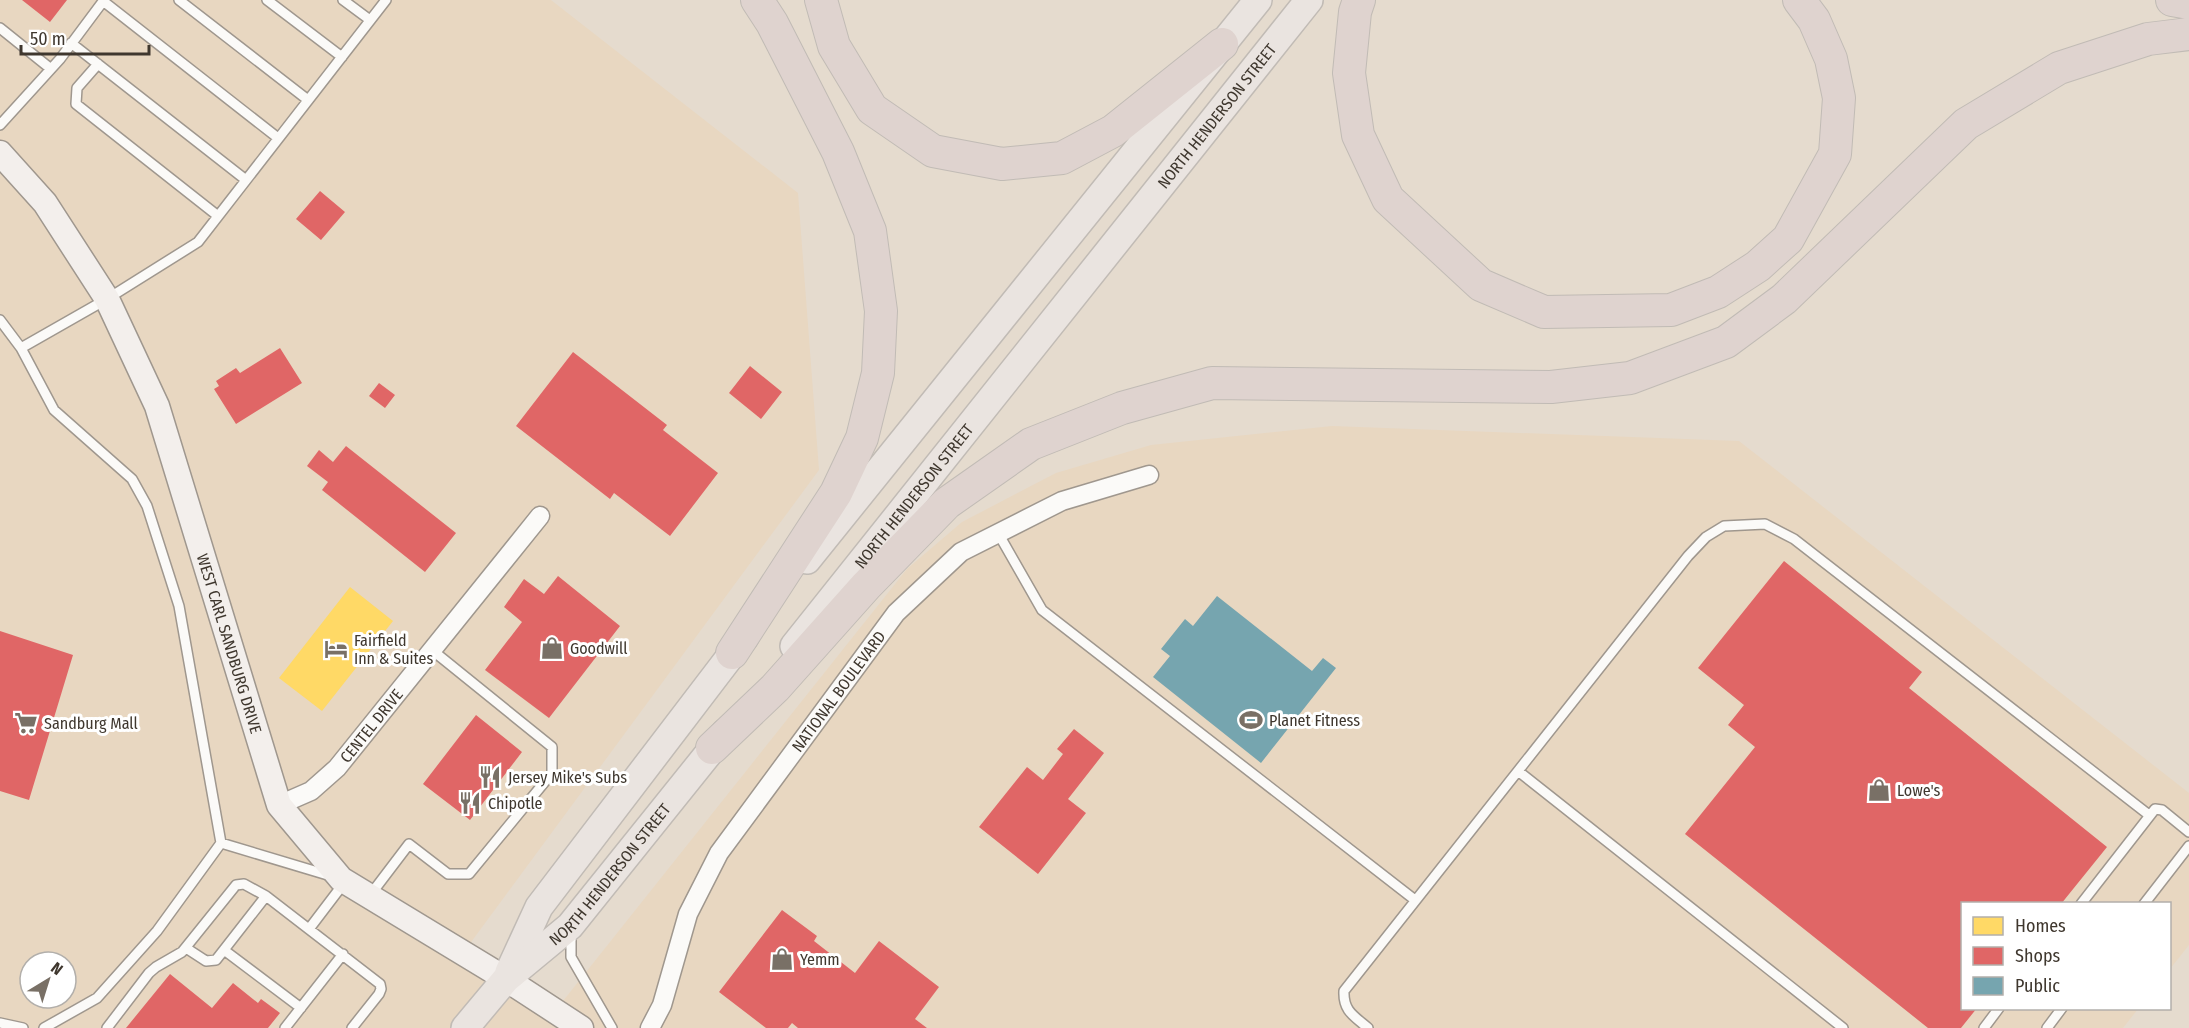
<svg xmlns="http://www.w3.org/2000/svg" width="2189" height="1028" font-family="'Fira Sans Condensed',sans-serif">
	<rect width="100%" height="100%" fill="#e5dbce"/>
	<path fill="#e8d7c1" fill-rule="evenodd" d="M0,0h551l247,193 21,277 -356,483 92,58 352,-442 55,-47 94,-49 95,-28 181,-19 407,15 450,352v152l-19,24v-65h-208v104l176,1 -15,19h-2123zM30,962h36v36h-36z"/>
	<path fill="#ffd966" d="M350,587l43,34 -71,90 -43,-33z"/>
	<path fill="#e06666" d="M22,0h45l-17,22z
		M320,191l25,21 -24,28 -25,-21z
		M280,348l22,35 -66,41 -22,-35 5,-3 -3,-5 20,-13 4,5z
		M573,352l94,73 -4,5 55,43 -48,63 -56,-43 -4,6 -94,-73z
		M750,366l32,26 -21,27 -32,-26z
		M379,383l16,12 -10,13 -16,-12z
		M346,446l110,87 -31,39 -103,-82 6,-8 -21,-16 12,-16 14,12z
		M1784,561l138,111 -13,16 198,159 -46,57h-99v104h15l-16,20h-33l-243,-194 70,-87 -27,-22 16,-20 -46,-37z
		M558,576l62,50 -71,92 -64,-48 37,-48 -18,-15 20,-28 20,15z
		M0,631l73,24 -44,145 -29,-9z
		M476,715l46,37 -52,68 -47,-36z
		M1074,729l30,24 -36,46 18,14 -48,61 -59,-47 48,-60 16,13 20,-26 -6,-5z
		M782,910l35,26 -3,5 41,32 24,-32 60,46 -24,32 12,9h-129l-6,-5 -4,5h-22l-47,-36z
		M170,974l42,34 21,-25 25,20 3,-4 19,14 -12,15h-142z"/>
	<path fill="#76a5af" d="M1217,596l95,75 11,-13 13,10 -75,95 -108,-86 17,-21 -9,-7 24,-30 8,7z"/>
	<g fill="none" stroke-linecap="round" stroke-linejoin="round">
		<g stroke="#9f978e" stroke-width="12">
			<path id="lane" d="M179,0l129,100
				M267,0l75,57
				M343,0l27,20
				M103,1l175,137
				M0,28l51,41
				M71,43l175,137
				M98,64l-21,24 -1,16 142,112
				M0,125l60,-66 44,-59
				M0,320l21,28 33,62 78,69 15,27 32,100 42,237 -64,88 -60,67 -53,30
				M21,348l86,-49 91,-57 188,-242
				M998,533l44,77 373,290
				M1518,771l325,257
				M221,843l110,33
				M371,894l38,-50 39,30h21l83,-101v-26l-120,-97
				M2081,904l74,-95 7,1 27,22
				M2144,904l45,-58
				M309,929l35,-46
				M571,933v24l41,71
				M186,948l20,13 10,-1 50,-64
				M224,950l77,58
				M0,1023l23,5
				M107,1028l42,-55 7,-6 26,-15 54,-67 8,-1 22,12 114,88 1,5 -2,5 -27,34
				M285,1028l58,-74
				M1368,1028c-14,-12 -25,-17 -24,-37l344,-435 18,-19 18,-11 41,-2 29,15 355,276
				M1984,1028l15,-20
				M2047,1028l15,-20"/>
		</g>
		<g stroke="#9f978e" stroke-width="21">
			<g id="street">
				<path id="s1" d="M279,805l32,-14 26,-23 203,-252"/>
				<path id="s2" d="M650,1028l12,-23 26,-91 31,-61 177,-240 65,-61 101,-51 87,-26"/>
			</g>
		</g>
		<g stroke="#9f978e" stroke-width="27">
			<g id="secondary">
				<path id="s3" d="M0,153l45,50 62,96 50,107 122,399 62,74 165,100 75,49"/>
			</g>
		</g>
		<g stroke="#c1bbb5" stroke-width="30">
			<g id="primary">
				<path d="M807,560l451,-560"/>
				<path id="s4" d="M794,646l515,-646"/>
				<path d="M509,972l30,-65 206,-270"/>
				<path id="s5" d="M465,1028l41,-49 64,-53 155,-193"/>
			</g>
		</g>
		<g stroke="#c1bbb5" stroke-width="34">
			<path id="highway" d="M821,0l13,46 38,63 61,42 69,13 60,-6 51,-27 109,-87
				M1359,0l-4,12 -6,61 9,62 30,64 93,86 63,27 127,-2 47,-18 40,-26 30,-27 47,-85 4,-56 -8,-39 -17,-39 -15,-20
				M2172,0l17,3
				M732,653l104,-160 26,-55 16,-65 3,-62 -11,-80 -32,-79 -66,-129 -15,-23
				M712,748l63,-60 91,-102 81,-83 84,-59 91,-36 90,-25 339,4 79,-9 96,-36 58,-43 182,-175 93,-56 89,-29 41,-5"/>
		</g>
		<use href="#lane" stroke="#fbfaf8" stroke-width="9"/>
		<use href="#street" stroke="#fbfaf8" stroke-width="18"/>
		<use href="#secondary" stroke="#f3efec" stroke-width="24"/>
		<use href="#primary" stroke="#eae4e0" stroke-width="27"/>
		<use href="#highway" stroke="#dfd3cf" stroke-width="32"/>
	</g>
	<defs>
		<g id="shop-bare" transform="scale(1.8)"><path d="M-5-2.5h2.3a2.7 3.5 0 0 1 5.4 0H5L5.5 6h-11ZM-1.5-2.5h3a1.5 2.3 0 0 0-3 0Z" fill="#797066" stroke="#fff" stroke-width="2.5" paint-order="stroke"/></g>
		<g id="hotel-bare" transform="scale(1.8)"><path d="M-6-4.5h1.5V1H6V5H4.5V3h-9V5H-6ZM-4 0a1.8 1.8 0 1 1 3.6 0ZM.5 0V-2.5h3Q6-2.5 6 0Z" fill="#797066" stroke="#fff" stroke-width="2.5" paint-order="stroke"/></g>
		<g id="stadium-bare" transform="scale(1.8)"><path d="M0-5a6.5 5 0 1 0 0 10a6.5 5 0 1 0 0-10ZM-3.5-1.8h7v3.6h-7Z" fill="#797066" stroke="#fff" stroke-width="2.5" paint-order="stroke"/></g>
		<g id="supermarket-bare" transform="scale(1.8)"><path d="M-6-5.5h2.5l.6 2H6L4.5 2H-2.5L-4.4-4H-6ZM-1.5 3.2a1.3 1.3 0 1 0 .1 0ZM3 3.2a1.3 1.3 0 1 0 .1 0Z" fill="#797066" stroke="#fff" stroke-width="2.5" paint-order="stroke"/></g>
		<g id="restaurant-bare" transform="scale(1.8)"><path d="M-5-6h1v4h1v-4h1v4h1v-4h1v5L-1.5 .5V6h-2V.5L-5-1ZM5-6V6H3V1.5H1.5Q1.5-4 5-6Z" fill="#797066" stroke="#fff" stroke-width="2.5" paint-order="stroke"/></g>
	</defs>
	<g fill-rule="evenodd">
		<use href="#shop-bare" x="552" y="648"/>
		<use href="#hotel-bare" x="336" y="649"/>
		<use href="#stadium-bare" x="1251" y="720"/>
		<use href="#supermarket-bare" x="26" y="723"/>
		<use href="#restaurant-bare" x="490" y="777"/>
		<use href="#shop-bare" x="1879" y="790"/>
		<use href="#restaurant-bare" x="470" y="803"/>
		<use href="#shop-bare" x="782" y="959"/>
	</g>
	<g text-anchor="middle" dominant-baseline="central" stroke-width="6" stroke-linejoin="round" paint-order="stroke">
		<g font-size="16" fill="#3f372e" stroke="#fff">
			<text stroke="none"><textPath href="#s4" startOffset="678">NORTH HENDERSON STREET</textPath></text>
			<text stroke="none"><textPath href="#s4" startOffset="192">NORTH HENDERSON STREET</textPath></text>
			<text stroke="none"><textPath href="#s3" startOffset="548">WEST CARL SANDBURG DRIVE</textPath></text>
			<text stroke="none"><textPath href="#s2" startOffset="390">NATIONAL BOULEVARD</textPath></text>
			<text stroke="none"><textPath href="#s1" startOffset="124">CENTEL DRIVE</textPath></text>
			<text stroke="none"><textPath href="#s5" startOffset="212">NORTH HENDERSON STREET</textPath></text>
		</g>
		<g font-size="16" fill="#3f372e" stroke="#fff" text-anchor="start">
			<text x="354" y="640">Fairfield<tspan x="354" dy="18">Inn &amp; Suites</tspan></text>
			<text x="570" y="648">Goodwill</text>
			<text x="1269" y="720">Planet Fitness</text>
			<text x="44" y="723">Sandburg Mall</text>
			<text x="508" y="777">Jersey Mike's Subs</text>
			<text x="1897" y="790">Lowe's</text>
			<text x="488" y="803">Chipotle</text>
			<text x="800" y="959">Yemm</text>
		</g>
	</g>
	<rect x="1961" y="902" width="210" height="108" fill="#ffffff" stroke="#b2afab" stroke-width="1.5"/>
	<rect x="1973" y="917" width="30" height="18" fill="#ffd966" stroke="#b2afab" stroke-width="1.5"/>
	<text x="2015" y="932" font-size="18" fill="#3f372e">Homes</text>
	<rect x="1973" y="947" width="30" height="18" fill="#e06666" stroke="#b2afab" stroke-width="1.5"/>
	<text x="2015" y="962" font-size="18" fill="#3f372e">Shops</text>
	<rect x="1973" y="977" width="30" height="18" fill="#76a5af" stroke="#b2afab" stroke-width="1.5"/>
	<text x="2015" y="992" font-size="18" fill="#3f372e">Public</text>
	<g transform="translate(48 980) rotate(38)"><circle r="28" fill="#ffffff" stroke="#b2afab" stroke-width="1.5"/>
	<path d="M0-4.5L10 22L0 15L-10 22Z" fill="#797066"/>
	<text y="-9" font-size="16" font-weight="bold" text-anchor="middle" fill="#3f372e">N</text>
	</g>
	<path d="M21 45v9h128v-9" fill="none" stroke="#3f372e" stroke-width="3"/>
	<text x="30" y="45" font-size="18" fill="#3f372e" stroke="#ffffff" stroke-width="4.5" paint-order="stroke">50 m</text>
</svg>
